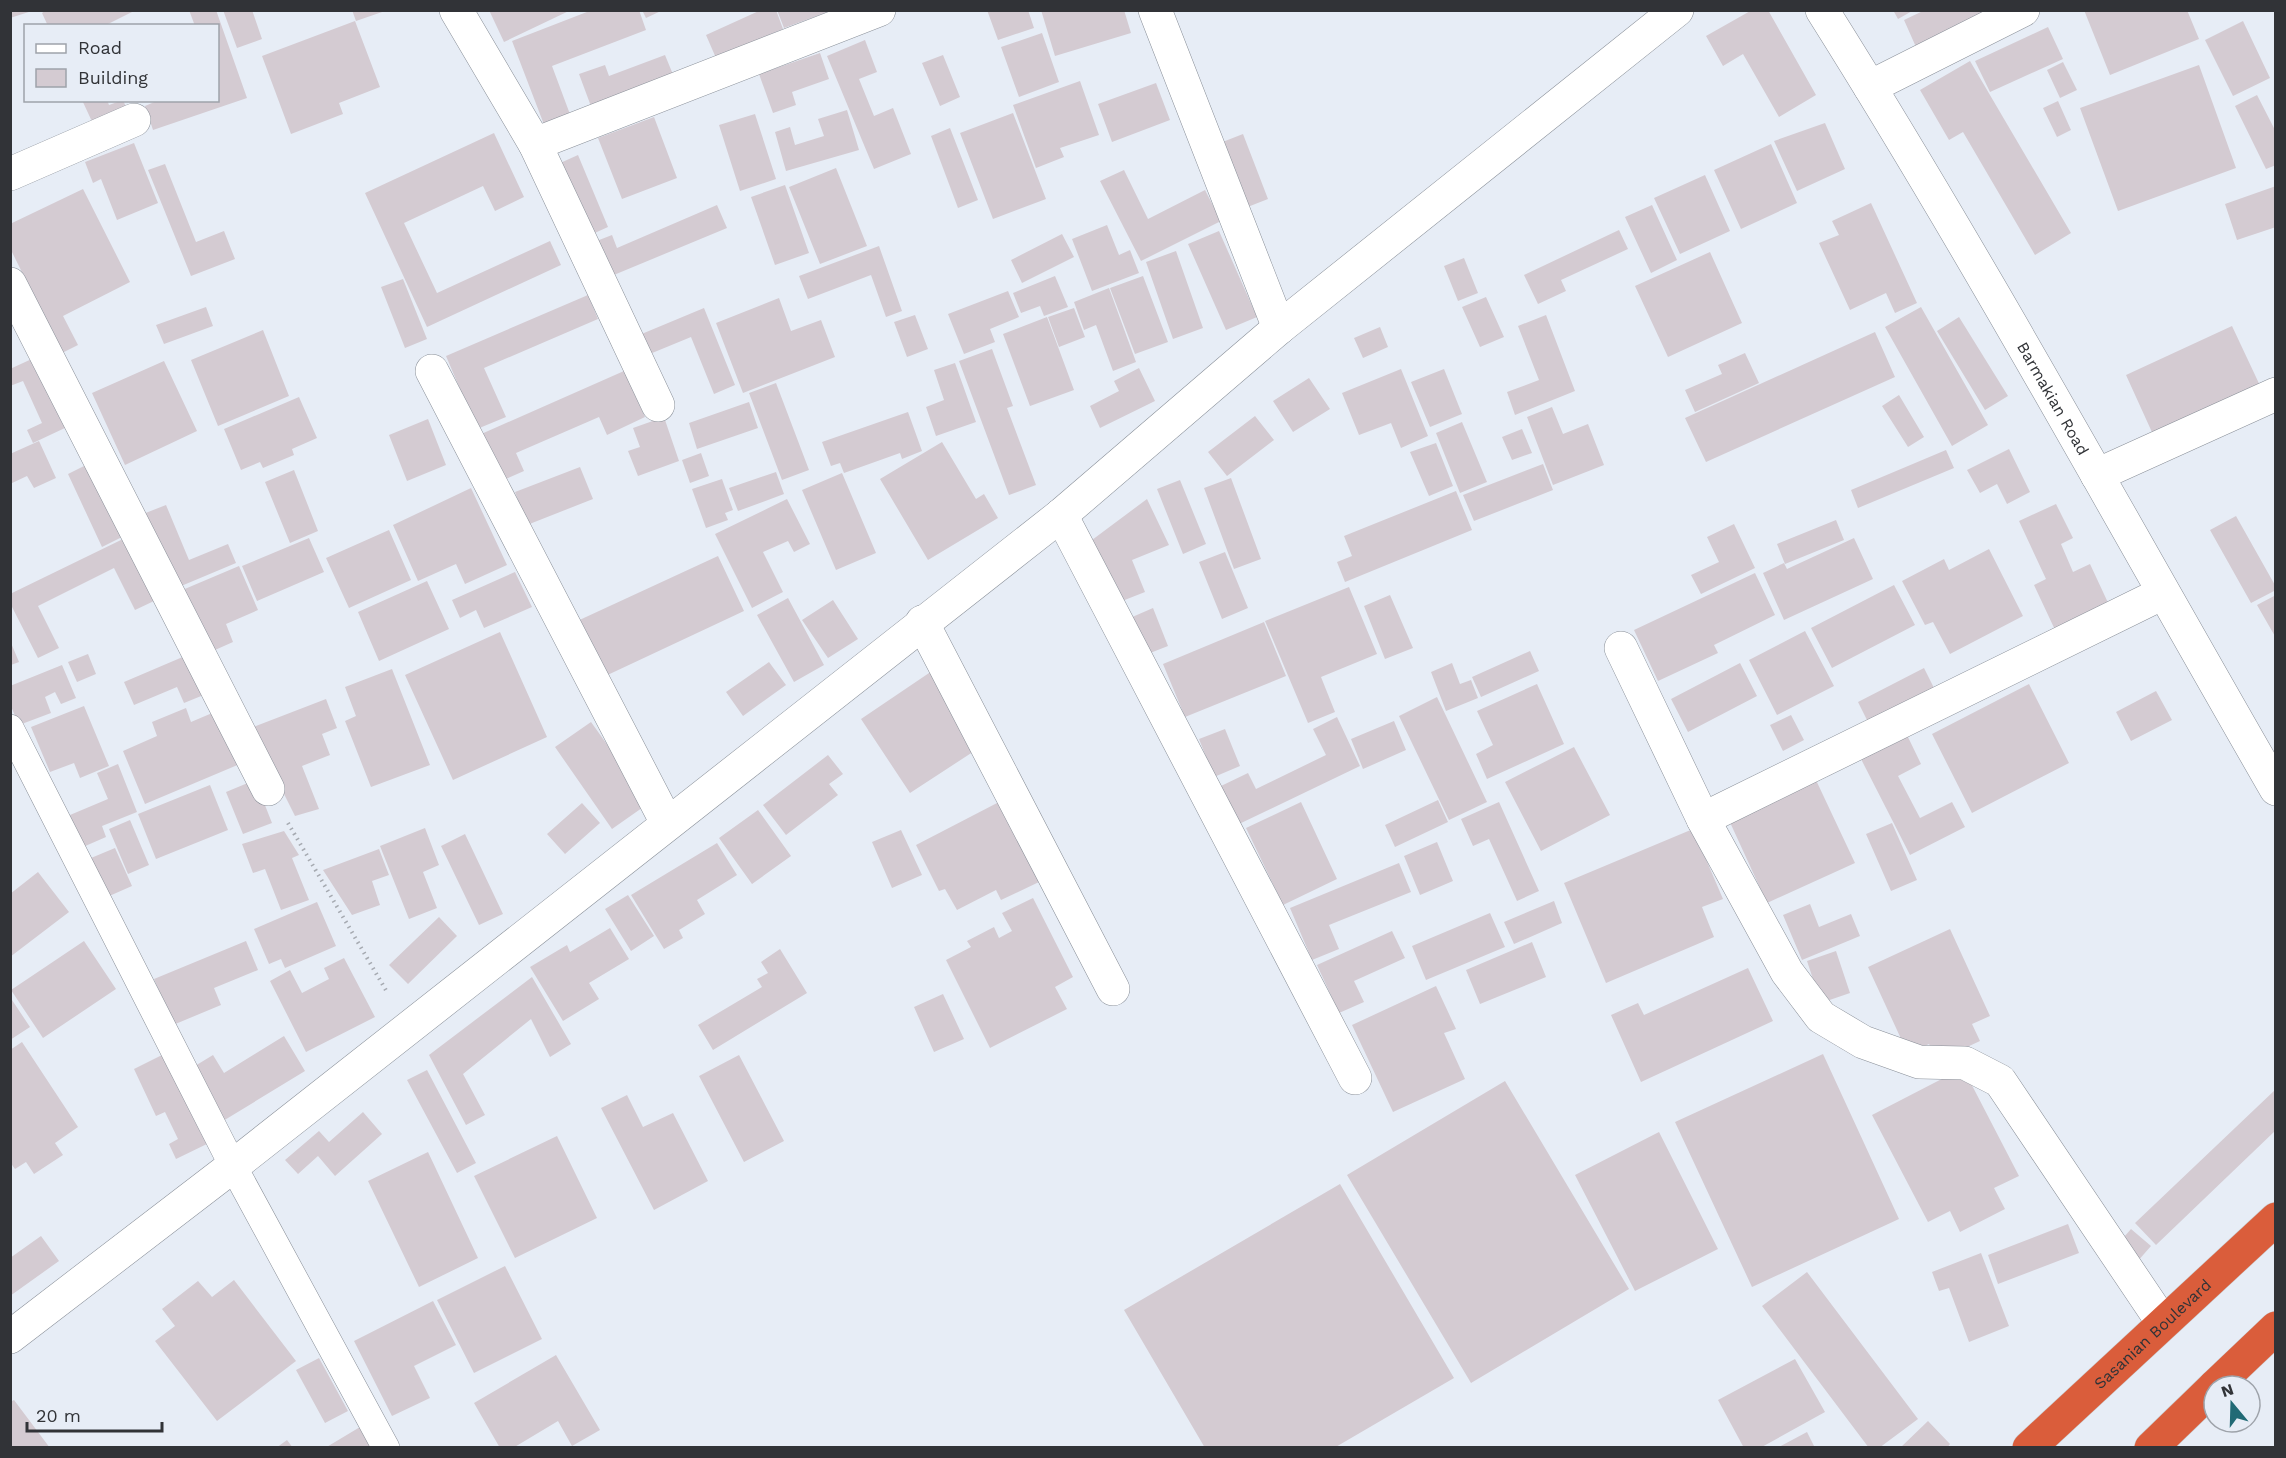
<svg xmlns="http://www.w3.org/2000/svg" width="2286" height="1458" font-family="'Work Sans',sans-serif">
	<rect width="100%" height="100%" fill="#e7edf6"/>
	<path fill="#d4cbd2" d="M10,10h22v1l-22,7z
		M46,10h90l-32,16h-56l-6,-13z
		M189,10h27l31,88 -94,32 -8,-24 14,-6h59v-74h-23z
		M223,10h29l10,29 -25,9z
		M352,10h32l1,1 -29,10z
		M489,10l39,2 43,-2 -67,32z
		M592,10h47l7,20 -94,36 22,59 -26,10 -36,-94z
		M642,10h21l-17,8z
		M761,10h15l7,19 -67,29 -10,-23z
		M777,10h56l-49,18z
		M987,10h41l6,18 -36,12z
		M1041,10h83l7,23 -76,23z
		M1752,10h16l48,85 -37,22 -36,-63 -20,12 -17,-30z
		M1893,10h21l-16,9z
		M1925,10h75l-84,37 -12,-27z
		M2084,10h103l12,29 -89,36z
		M355,21l25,66 -41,16 4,11 -52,20 -29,-78z
		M2243,21l27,57 -37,18 -28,-56z
		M2048,27l15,32 -73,33 -15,-31z
		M1042,33l17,49 -40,15 -18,-50z
		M865,40l12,32 -18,7 15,37 19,-8 18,46 -37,15 -47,-113z
		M820,53l9,26 -37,13 4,13 -23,8 -14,-39z
		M665,55l9,22 -82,32 -13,-35 26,-9 4,11z
		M943,55l17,42 -20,9 -18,-43z
		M1970,61l101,172 -36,22 -72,-123 -14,8 -29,-50z
		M2063,62l14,28 -17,8 -13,-28z
		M2199,65l37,103 -118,43 -38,-103z
		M1080,81l19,54 -39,13 4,9 -28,11 -23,-63z
		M1156,83l14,37 -58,22 -14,-38z
		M2257,95l19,37v33l-10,4 -31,-63z
		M82,100h25l2,5 14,-5 5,12 -33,16z
		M2058,101l13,29 -14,7 -14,-29z
		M847,110l12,40 -73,21 -11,-39 15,-5 5,18 29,-9 -6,-17z
		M1013,113l33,86 -53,20 -33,-86z
		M755,114l21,65 -36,12 -21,-66z
		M654,117l23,61 -55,21 -24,-61z
		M1825,123l20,46 -48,22 -23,-50z
		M950,128l28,72 -20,8 -27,-72z
		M494,133l30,64 -29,14 -12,-25 -79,37 33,70 113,-52 11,24 -134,62 -62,-134z
		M1243,134l25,65 -23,9 -25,-65z
		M134,143l24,60 -41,17 -16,-41 -8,4 -8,-21z
		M1771,144l26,59 -56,26 -27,-59z
		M578,155l30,72 -20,9 -30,-72z
		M165,164l31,78 28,-11 11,28 -44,17 -43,-106z
		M836,168l31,78 -47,18 -31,-77z
		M1124,170l24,49 57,-29 16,31 -80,40 -41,-80z
		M1705,175l25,56 -50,23 -26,-56z
		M785,185l24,68 -34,12 -24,-68z
		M2276,186v41l-39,13 -12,-36z
		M83,189l47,93 -67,34 15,29 -16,8 -52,-105v-24z
		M1871,203l46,100 -22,10 -9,-20 -36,17 -31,-67 20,-8 -7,-14z
		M717,205l10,23 -118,49 -15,-35 18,-7 5,13z
		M1652,205l25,55 -26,13 -26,-56z
		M1107,225l12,30 11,-5 9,23 -47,18 -20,-52z
		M1619,230l9,19 -67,31 5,11 -28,13 -14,-29z
		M1219,231l38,86 -31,13 -38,-86z
		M1062,234l12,23 -52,26 -11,-23z
		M879,246l23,65 -16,6 -15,-42 -63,24 -9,-23z
		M1176,251l27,77 -30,11 -27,-77z
		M1710,252l32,71 -74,34 -33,-71z
		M1464,258l14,35 -20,8 -14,-35z
		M1055,276l13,31 -24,9 -4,-10 -19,7 -8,-20z
		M1143,276l25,66 -33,12 -25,-66z
		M403,279l24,60 -22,9 -24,-61z
		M1109,288l27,74 -23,9 -17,-46 -12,5 -10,-28z
		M1008,291l11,26 -29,12 5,13 -31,12 -16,-40z
		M588,295l10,24 -114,49 22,49 -29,12 -31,-73z
		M1486,297l18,40 -24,10 -18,-40z
		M779,298l12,33 30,-11 14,37 -92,36 -27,-70z
		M206,307l7,19 -49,18 -8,-19z
		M1921,307l67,118 -36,21 -67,-119z
		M704,308l31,77 -21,9 -23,-57 -51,21 -8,-20z
		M1074,308l11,29 -26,10 -11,-30z
		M915,315l13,34 -21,8 -13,-35z
		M1546,315l29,76 -60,24 -8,-23 32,-12 -21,-54z
		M1047,317l27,73 -44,16 -27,-72z
		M1959,317l49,79 -23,14 -48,-79z
		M2232,326l31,66 -107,49 -30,-66z
		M1380,327l8,20 -25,11 -9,-20z
		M263,330l26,66 -71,30 -27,-66z
		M1875,332l20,45 -189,85 -21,-44z
		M992,349l21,57 -6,2 29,77 -27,10 -50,-134z
		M1745,353l14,30 -64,29 -10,-22 37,-16 -4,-9z
		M36,357l31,70 -34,16 -6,-13 15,-7 -19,-42 -13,5v-17z
		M164,361l33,70 -72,34 -33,-72z
		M955,363l21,59 -40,14 -10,-29 18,-7 -10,-30z
		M1139,368l16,33 -55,27 -10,-22 29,-15 -5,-10z
		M1401,369l27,67 -27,12 -10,-25 -32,12 -17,-42z
		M1444,369l18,45 -32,13 -19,-45z
		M624,371l21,46 -38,18 -8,-18 -83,36 8,18 -25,11 -20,-47z
		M1309,378l21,31 -37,23 -20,-31z
		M776,383l33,87 -27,10 -33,-87z
		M1899,395l25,42 -16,10 -26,-41z
		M299,397l18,41 -25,11 2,6 -31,13 -3,-6 -19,8 -17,-41z
		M749,402l9,26 -61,21 -8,-26z
		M1552,407l11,27 25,-10 16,41 -51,20 -26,-68z
		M908,412l14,39 -20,8 -2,-6 -56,20 -4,-10 -9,3 -9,-24z
		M1255,416l19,24 -47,36 -19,-24z
		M664,417l15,44 -41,15 -10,-25 12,-4 -7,-19z
		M428,419l18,46 -39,16 -18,-46z
		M1462,422l25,60 -27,11 -24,-60z
		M1522,429l10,24 -20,7 -10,-23z
		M39,441l17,37 -22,10 -7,-12 -17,8v-30z
		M942,442l34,57 8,-5 14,24 -70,42 -48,-81z
		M1436,443l17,43 -24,10 -19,-44z
		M2009,449l21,43 -23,12 -10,-20 -17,9 -13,-23z
		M1946,450l8,18 -96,40 -7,-18z
		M701,453l8,23 -19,7 -8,-23z
		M90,463l34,73 -22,11 -34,-73z
		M1543,464l10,26 -79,31 -11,-26z
		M580,467l13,32 -66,26 -12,-33z
		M294,470l24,61 -28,12 -25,-61z
		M776,472l8,22 -46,17 -9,-23z
		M842,473l34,80 -40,17 -34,-80z
		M1231,478l30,81 -27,10 -30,-81z
		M722,479l11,31 -8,3 3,7 -22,8 -14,-39z
		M1180,480l26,64 -23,10 -26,-65z
		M471,488l36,77 -42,19 -9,-20 -38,17 -25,-56z
		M1456,491l16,39 -127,52 -8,-20 15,-6 -8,-20z
		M787,499l23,45 -16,8 -6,-11 -25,11 20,40 -31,16 -37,-74z
		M1147,499l22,46 -37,15 13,32 -28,11 -25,-63z
		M2056,504l17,34 -12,6 12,28 17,-8 20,43 -54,25 -22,-47 12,-6 -27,-58z
		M166,505l23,55 39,-16 8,19 -62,26 -31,-75z
		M2236,516l40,71v3l-25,13 -41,-73z
		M1836,520l8,20 -59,24 -8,-20z
		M1734,524l21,44 -54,26 -10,-19 28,-13 -12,-25z
		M389,530l22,50 -62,28 -23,-50z
		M309,538l15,34 -67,29 -15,-35z
		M1854,538l19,41 -89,41 -21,-47 21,-10 3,6z
		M123,539l31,62 -19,9 -21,-42 -76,38 21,42 -21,10 -28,-55v-9z
		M1989,549l34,67 -73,38 -17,-32 -8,3 -23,-44 42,-22 5,11z
		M1225,552l23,56 -26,11 -23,-57z
		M718,556l26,55 -145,68 -26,-56z
		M239,566l19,44 -32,14 7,18 -27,12 -26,-63z
		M515,572l17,35 -48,21 -8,-18 -16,8 -8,-18z
		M1755,573l20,42 -61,30 4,8 -60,28 -24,-51z
		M427,581l22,48 -70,32 -21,-49z
		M1894,585l21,40 -83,43 -21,-40z
		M1349,587l28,67 -56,23 14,35 -27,11 -43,-102z
		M1390,595l23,53 -28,11 -21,-53z
		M2276,595v43l-19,-33z
		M788,598l36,67 -30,17 -37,-67z
		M833,600l25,39 -30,19 -26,-38z
		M1153,608l15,38 -23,9 -15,-37z
		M1264,622l22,54 -101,41 -22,-53z
		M1805,631l29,55 -57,29 -28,-55z
		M500,632l47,105 -94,43 -48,-105z
		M11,643l8,19 -8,3z
		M1530,651l9,20 -58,26 -9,-20z
		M192,653l19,39 -27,11 -7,-16 -43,18 -10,-23z
		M88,654l8,20 -19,8 -9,-20z
		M769,662l17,23 -43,31 -17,-24z
		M1452,663l8,21 11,-4 7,18 -32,13 -15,-39z
		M1740,663l17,33 -69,36 -17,-33z
		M62,665l14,33 -15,6 -6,-12 -10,5 6,16 -32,12 -9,-21v-18z
		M1924,668l14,28 -66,34 -14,-28z
		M392,669l38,96 -59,22 -26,-66 11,-5 -11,-29z
		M932,671l50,75 -72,47 -49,-74z
		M1537,684l27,60 -77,35 -11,-25 17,-9 -16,-34z
		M2029,684l40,79 -97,50 -40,-79z
		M2156,691l16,29 -41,21 -15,-29z
		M1437,697l50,105 -38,18 -50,-104z
		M326,699l11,29 -15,6 8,21 -28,11 17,43 -24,7 -44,-88z
		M84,706l25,60 -29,12 -6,-15 -24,9 -19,-45z
		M186,708l5,14 33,-14 23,53 -102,43 -22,-53 34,-15 -5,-14z
		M1791,715l13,25 -21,11 -13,-26z
		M1337,717l23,49 -121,58 -18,-38 27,-13 8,16 70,-34 -13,-26z
		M1394,721l12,29 -43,19 -12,-30z
		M591,722l58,81 -37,26 -57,-82z
		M1225,729l15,37 -26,11 -15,-38z
		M1907,735l14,29 -23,12 22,42 32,-16 13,25 -55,28 -49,-96z
		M1574,747l36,68 -69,36 -36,-69z
		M828,755l15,19 -14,10 9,11 -52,40 -23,-30z
		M118,764l19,48 -35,14 4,11 -23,10 -13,-32 38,-16 -11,-26z
		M1815,778l40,85 -88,40 -39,-85z
		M255,780l17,43 -29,11 -17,-42z
		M210,785l18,45 -72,29 -18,-45z
		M1438,800l10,22 -53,25 -10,-22z
		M999,802l40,80 -38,18 -5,-10 -39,20 -12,-21 -6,2 -23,-46z
		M1301,802l36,77 -54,26 -37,-77z
		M1499,802l40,89 -22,10 -28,-62 -16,7 -12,-27z
		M582,803l18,20 -35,31 -18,-20z
		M758,810l33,46 -39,28 -33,-46z
		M130,820l19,45 -21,9 -19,-45z
		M1892,823l25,57 -26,11 -25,-57z
		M425,828l14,37 -16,7 14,36 -28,11 -29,-73z
		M1693,829l30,70 -21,8 12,30 -108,46 -42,-100z
		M901,830l21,45 -30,13 -20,-46z
		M284,831l15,24 -7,3 17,42 -28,10 -16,-41 -12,4 -11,-29z
		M465,834l38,80 -24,11 -38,-79z
		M1437,842l16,39 -33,14 -16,-39z
		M717,843l20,32 -40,25 8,14 -26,16 4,8 -19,11 -33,-54z
		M115,848l17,38 -25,11 -16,-39z
		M379,849l10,26 -17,6 8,24 -28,10 -29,-45z
		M1399,863l12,29 -82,33 10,24 -27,11 -22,-52z
		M38,872l31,40 -59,45v-63z
		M628,895l26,41 -23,15 -26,-42z
		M1033,898l40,79 -18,10 12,22 -77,39 -44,-88 25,-13 -4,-6 27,-14 5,11 13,-7 -10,-18z
		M1554,901l8,22 -48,21 -10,-22z
		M317,902l19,44 -51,22 -4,-9 -12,5 -15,-35z
		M1810,904l9,23 32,-13 9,22 -58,24 -19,-45z
		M1490,913l15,34 -79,33 -14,-34z
		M439,917l18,19 -49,48 -19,-19z
		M610,928l19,31 -40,24 10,16 -36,22 -33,-54 37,-22 3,7z
		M1950,929l40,87 -18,8 8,17 -43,20 -8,-17 -21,10 -40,-87z
		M1392,931l13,27 -51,23 10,21 -25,11 -22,-48z
		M84,941l32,48 -73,49 -32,-48z
		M246,941l12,29 -44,18 7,17 -48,20 -19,-46z
		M1532,942l14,35 -66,27 -14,-34z
		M780,949l27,44 -94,57 -15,-25 64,-38 -5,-8 11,-6 -7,-11z
		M1836,951l14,42 -35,12 -8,-24 6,-2 -6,-18z
		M344,958l31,59 -69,35 -36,-71 20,-11 12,23 27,-14 -5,-11z
		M1748,968l25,53 -132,61 -30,-67 27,-12 6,12z
		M532,977l39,67 -21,13 -19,-38 -68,55 22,41 -19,10 -37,-70z
		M1436,986l20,43 -12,4 21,46 -72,33 -41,-87z
		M943,994l21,45 -30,13 -20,-45z
		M12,1000l18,27 -20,13v-39z
		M284,1036l21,35 -82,50 -33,-52 23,-14 11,18z
		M22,1042l56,85 -23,16 8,12 -29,19 -8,-12 -11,7 -5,-7v-112z
		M168,1052l43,90 -35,17 -7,-15 9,-5 -13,-27 -9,4 -22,-47z
		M1823,1054l76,165 -147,68 -77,-165z
		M739,1055l45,86 -40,21 -45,-86z
		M1963,1068l56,108 -25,12 11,21 -45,23 -10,-21 -22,11 -56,-107z
		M427,1070l49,93 -19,10 -50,-93z
		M1505,1081l124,208 -158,94 -124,-208z
		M2276,1089v41l-120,115 -21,-22z
		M627,1095l16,32 30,-14 35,68 -54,29 -53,-102z
		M363,1112l19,22 -47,42 -17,-20 -20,18 -13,-14 34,-29 10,11z
		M1659,1132l59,117 -83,42 -60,-116z
		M557,1136l40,82 -82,40 -41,-82z
		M428,1152l50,106 -59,29 -51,-106z
		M1340,1184l114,194 -120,70h-129l-81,-138z
		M2068,1224l11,29 -81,31 -10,-29z
		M2131,1229l20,17 -14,16 -20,-17z
		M41,1236l18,25 -49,35v-38z
		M1981,1253l28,73 -40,16 -20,-54 -10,3 -7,-19z
		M505,1266l37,73 -68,34 -37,-73z
		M1807,1272l111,147 -39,29h-10l-107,-142z
		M234,1280l62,81 -79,60 -62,-80 20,-15 -13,-17 36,-28 14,16z
		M433,1301l23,44 -42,21 16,32 -38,18 -38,-75z
		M556,1355l44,75 -28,16 -14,-25 -45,27h-13l-26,-45z
		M319,1358l29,53 -23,12 -29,-53z
		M1795,1359l30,53 -65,36h-16l-26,-48z
		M14,1400l36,48h-40v-46z
		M1928,1421l22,23 -3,4h-47z
		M360,1427l12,21h-47z
		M1807,1432l8,16h-38z
		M287,1440l6,8h-17z"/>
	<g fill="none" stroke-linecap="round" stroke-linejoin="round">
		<g stroke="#898f98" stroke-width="28">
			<path id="lane" d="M10,728l223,438 153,282"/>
		</g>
		<g stroke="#898f98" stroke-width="34">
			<g id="street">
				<path d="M456,10l79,134 123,261"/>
				<path d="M1155,10l124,318"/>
				<path id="s1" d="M1822,10c160,254 304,519 454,779"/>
				<path d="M1870,87l153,-77"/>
				<path d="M535,144l344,-134"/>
				<path d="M10,174l124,-54"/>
				<path d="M10,284l258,505"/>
				<path d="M432,371l235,452"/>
				<path d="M2097,475l179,-81"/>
				<path d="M1061,515l294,563"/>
				<path d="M922,622l191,367"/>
				<path d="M1621,648l82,171 84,153 34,45 42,25 56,20 46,1 35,18 163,242"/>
				<path d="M1703,819l460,-226"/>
				<path d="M10,1337l223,-171 828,-651 218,-187 398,-318"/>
			</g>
		</g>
		<g stroke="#c9cacb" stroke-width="34">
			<g id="highway">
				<path d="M2215,1386l61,-58"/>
				<path id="s2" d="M2029,1448l247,-229"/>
				<path d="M2151,1448l63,-61"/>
			</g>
		</g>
		<path stroke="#a6aab1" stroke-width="4" stroke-dasharray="1.5 4.5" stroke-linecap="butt" d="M288,823l99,169"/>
		<use href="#lane" stroke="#fff" stroke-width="27"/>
		<use href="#street" stroke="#fff" stroke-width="33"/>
		<use href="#highway" stroke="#da5d3b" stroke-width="33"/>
	</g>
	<g text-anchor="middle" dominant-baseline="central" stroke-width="5" stroke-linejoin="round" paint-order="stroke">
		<g font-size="16" fill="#313337" stroke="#e7edf6">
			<text stroke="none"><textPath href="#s1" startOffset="452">Barmakian Road</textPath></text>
			<text stroke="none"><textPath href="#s2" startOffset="168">Sasanian Boulevard</textPath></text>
		</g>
	</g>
	<rect width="2286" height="1458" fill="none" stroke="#313337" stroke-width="24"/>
	<rect x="24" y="24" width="195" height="78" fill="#e7edf6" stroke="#9ea3aa" stroke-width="1.5"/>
	<rect x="36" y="44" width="30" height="9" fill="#ffffff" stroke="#9ea3aa" stroke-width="1.5"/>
	<text x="78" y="54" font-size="18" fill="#313337">Road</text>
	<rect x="36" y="69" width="30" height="18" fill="#d4cbd2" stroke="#9ea3aa" stroke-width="1.5"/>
	<text x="78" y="84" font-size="18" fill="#313337">Building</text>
	<g transform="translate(2232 1404) rotate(341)"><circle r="28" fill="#e7edf6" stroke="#9ea3aa" stroke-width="1.5"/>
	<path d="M0-4.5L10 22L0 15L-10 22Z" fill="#216a75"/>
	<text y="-9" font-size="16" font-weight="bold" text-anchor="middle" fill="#313337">N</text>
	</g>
	<path d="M27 1422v9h135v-9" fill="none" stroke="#313337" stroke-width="3"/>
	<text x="36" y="1422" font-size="18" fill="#313337" stroke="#e7edf6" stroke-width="4.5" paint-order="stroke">20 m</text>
</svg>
